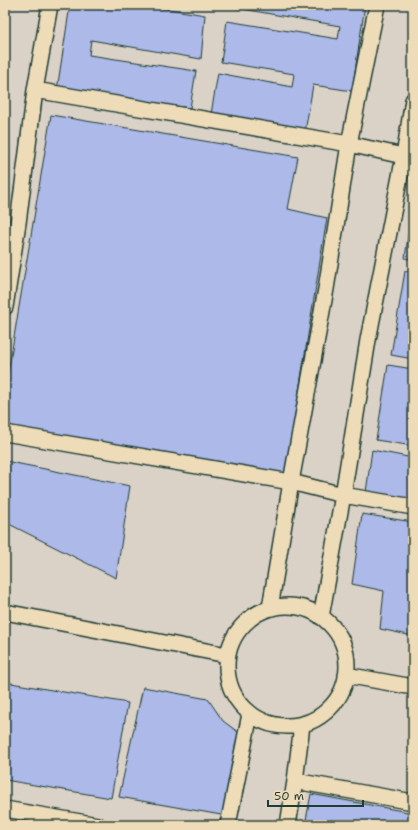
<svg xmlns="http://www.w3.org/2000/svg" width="418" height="830" font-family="'Shantell Sans',sans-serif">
	<rect width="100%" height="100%" fill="#eedbb8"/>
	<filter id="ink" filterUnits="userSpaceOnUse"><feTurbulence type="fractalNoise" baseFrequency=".025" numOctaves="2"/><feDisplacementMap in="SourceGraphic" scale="8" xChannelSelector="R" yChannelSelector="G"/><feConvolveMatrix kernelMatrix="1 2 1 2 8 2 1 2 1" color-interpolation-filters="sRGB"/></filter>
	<g filter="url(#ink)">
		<path fill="#dad1c7" d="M5,5h408v820h-408z"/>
		<path fill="#acb9e9" stroke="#1f3d34" d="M70,5h74l61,10 -4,44 -110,-19 -2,15 107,16 -6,37 -133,-18z
			M232,5h133l-13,86 -39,-6 -8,47 -94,-18 7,-41 74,14 2,-13 -73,-12 6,-41 111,18 2,-13 -109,-19z
			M51,115l247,42 -10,52 39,9 -42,259 -280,-50v-36z
			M413,199v61l-8,-2z
			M405,271l8,1v87l-22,-4z
			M388,365l25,4v77l-37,-6z
			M372,450l41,8v41l-47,-7z
			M5,461l125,25 -14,92 -111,-56z
			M362,514l51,8v114l-33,-7 4,-38 -32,-7z
			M5,682l123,21 -17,95 -106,-18z
			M143,687l65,12 15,22 19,14 -15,81 -108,-19z
			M311,794l102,19v12h-108z
			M5,822l19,3h-19z"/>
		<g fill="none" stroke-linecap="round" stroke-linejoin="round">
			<g stroke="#1f3d34" stroke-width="18">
				<path id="minor" d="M35,90l314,54 63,14
					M5,307l13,-84 17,-133 15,-85
					M5,433l286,49 52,13 70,12
					M227 666a60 60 0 1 1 120 0a60 60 0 1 1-120 0Z
					M270,608l21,-126 35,-193 23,-145 28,-139
					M5,612l222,43
					M321,617l22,-122 25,-155 36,-184 9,-56
					M346,675l67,12
					M295,781l118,21
					M5,809l93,16
					M228,825l22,-111
					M288,825l7,-44 7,-56"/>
			</g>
			<use href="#minor" stroke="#eedbb8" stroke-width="15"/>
		</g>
	</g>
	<rect width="418" height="830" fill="none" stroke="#eedbb8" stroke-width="20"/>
	<rect x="10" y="10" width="398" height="810" fill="none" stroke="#1f3d34" stroke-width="1.5" filter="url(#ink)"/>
	<path d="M268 800v6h95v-6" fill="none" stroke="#1f3d34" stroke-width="2"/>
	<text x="274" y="800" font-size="12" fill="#1f3d34" stroke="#eedbb8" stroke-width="3" paint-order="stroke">50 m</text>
</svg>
